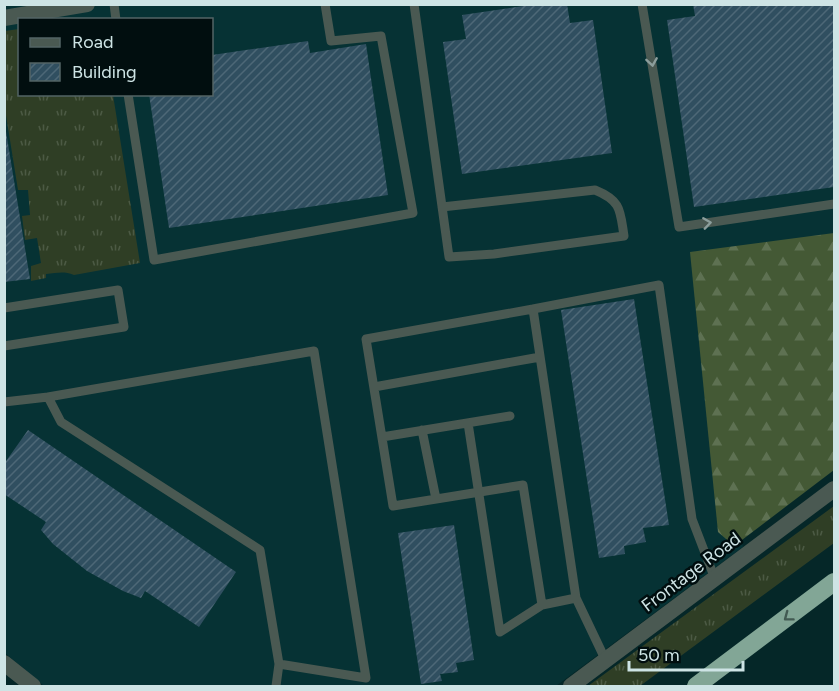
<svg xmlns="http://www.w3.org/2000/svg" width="839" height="691" font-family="Figtree,sans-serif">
	<defs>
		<pattern id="grass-tufts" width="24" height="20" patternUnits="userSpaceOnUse" patternTransform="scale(1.5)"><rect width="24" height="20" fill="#2f3e25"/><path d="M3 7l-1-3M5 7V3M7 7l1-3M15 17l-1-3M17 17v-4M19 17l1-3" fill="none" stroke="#4c5a44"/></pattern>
		<pattern id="forest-firs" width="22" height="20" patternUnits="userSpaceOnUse" patternTransform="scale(1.5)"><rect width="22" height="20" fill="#445935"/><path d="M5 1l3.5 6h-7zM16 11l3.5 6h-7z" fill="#5e7152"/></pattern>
		<pattern id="building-hatch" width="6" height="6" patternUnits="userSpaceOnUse" patternTransform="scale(1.5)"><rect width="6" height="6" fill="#304f60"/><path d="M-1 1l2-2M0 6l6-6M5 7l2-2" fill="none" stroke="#4d6877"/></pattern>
	</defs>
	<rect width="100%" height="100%" fill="#052728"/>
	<path fill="#063234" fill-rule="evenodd" d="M5,5h829v230l-142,22 51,290 -187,139h-512l-39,-33zM20,20h192v74h-192z"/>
	<path fill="url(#grass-tufts)" d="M19,29l1,65 93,1 27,168 -66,12c-10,-4 -17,-2 -28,-1v4l-15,3v-15l10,-3 -4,-25 -12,2 -3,-24 8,-1 -2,-25h-10l-13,-81v-78z
		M834,506v37l-194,143h-52z"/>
	<path fill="url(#forest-firs)" d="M834,233v237l-100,76 -16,-14 -28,-280z"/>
	<path fill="url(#building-hatch)" d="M537,4h30l3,19 23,-3 19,133 -150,21 -19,-132 23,-3 -4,-24z
		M693,4h141v183l-140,20 -27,-187 28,-4z
		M308,41l2,12 56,-9 22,151 -219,33 -20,-134h63v-39z
		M4,119l26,160 -26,3z
		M634,299l35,226 -26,3 3,14 -22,4 1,8 -26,4 -38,-248z
		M28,430l208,142 -37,55 -54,-36 -4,7 -18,-7 -36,-20 -34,-27 -12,-14 5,-8 -42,-28v-30z
		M454,525l20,135 -18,3 2,9 -18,2 2,7 -21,3 -23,-151z"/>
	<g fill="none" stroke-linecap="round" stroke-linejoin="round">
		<path stroke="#4a5952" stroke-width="9" d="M114,4l2,16
			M414,4l35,253 45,-3 130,-18c-4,-25 -2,-35 -29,-46l-153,17
			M642,4l37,223 155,-23
			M128,94l26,166 259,-47 -32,-177 -50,5 -6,-37
			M4,308l114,-18 6,37 -120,19
			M533,309l126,-24 33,234 23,60
			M374,387l166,-30
			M48,397l266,-46 52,327 -87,-14
			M4,402l44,-5 13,25 199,128 19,114 -3,22
			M468,423l32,209 42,-27 34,-7
			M422,430l14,69
			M382,437l128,-21
			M542,605l-19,-120 -130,21 -27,-167 167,-30 43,289 30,63"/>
		<path stroke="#4a5952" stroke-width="16" d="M4,18l83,-14
			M4,663l29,23
			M571,686l263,-197"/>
		<path stroke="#82a696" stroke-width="18" d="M696,686l138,-104"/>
	</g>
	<defs><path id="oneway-chevron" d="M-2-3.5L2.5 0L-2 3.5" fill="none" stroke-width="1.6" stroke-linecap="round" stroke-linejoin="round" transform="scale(1.5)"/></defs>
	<g stroke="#8c9e9c">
		<use href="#oneway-chevron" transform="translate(652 62) rotate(81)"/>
		<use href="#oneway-chevron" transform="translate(707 223) rotate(-8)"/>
	</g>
	<use stroke="#425a52" href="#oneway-chevron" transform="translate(788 617) rotate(143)"/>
	<g text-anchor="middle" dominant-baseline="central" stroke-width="5" stroke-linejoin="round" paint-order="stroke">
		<g font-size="18" fill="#cee4e5" stroke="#010e0f">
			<text transform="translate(691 572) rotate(-37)">Frontage Road</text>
		</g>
	</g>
	<rect width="839" height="691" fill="none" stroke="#cee4e5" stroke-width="12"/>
	<rect x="18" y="18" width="195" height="78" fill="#010e0f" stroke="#536465" stroke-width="1.5"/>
	<rect x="30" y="38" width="30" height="9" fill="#4a5952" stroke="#536465" stroke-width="1.5"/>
	<text x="72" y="48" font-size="18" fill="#cee4e5">Road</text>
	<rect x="30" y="63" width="30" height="18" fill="url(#building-hatch)" stroke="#536465" stroke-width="1.5"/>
	<text x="72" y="78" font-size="18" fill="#cee4e5">Building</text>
	<path d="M629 661v9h114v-9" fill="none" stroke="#cee4e5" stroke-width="3"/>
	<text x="638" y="661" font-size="18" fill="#cee4e5" stroke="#010e0f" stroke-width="4.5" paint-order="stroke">50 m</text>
</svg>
